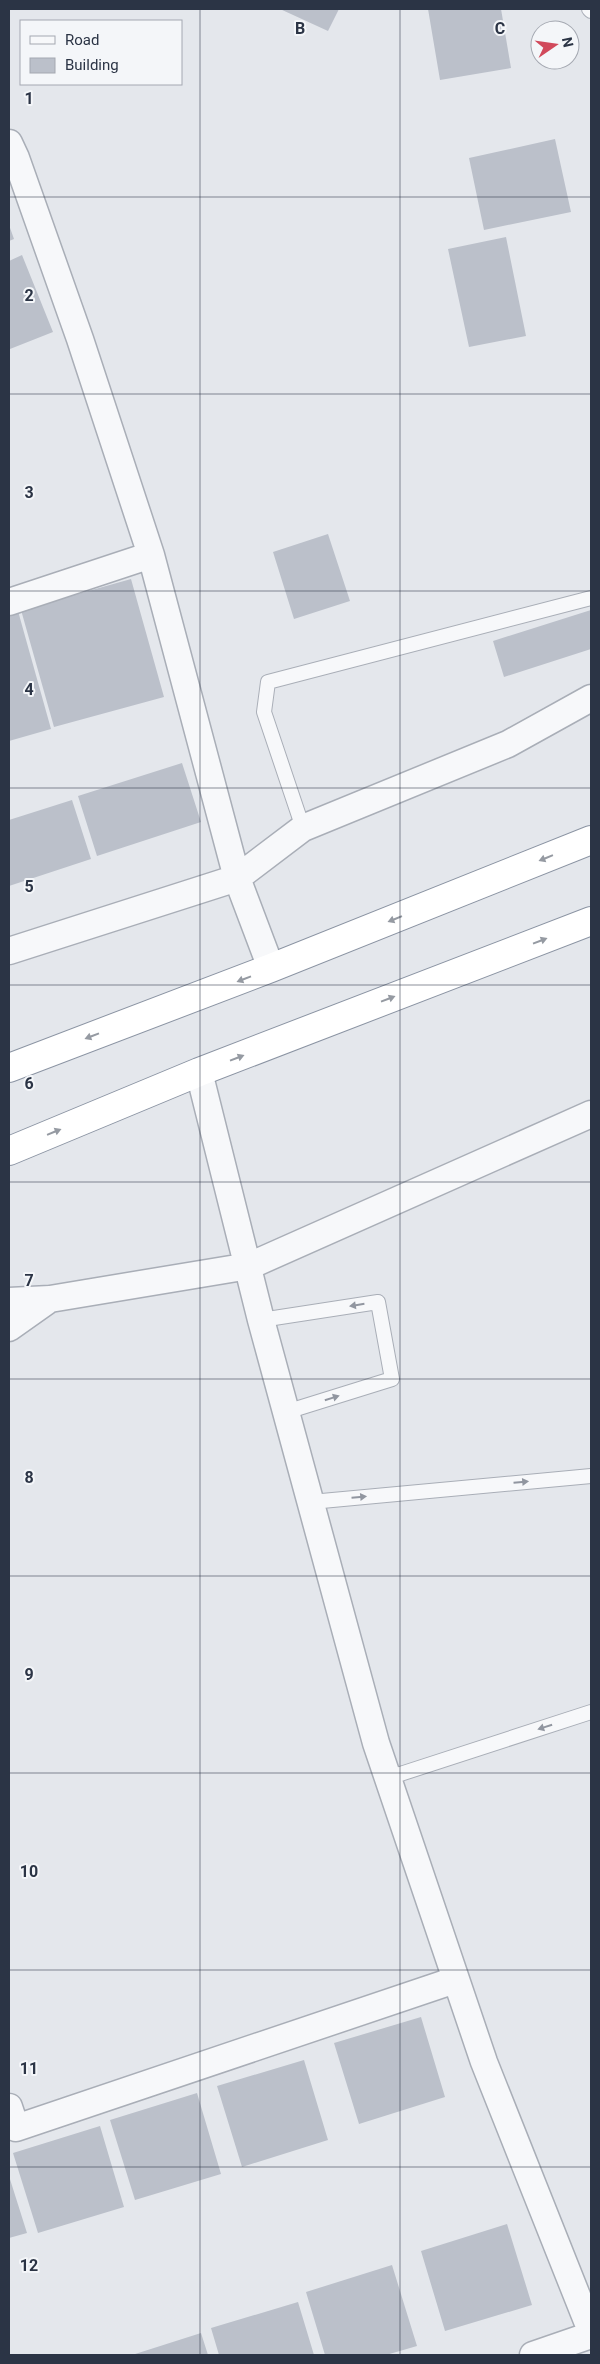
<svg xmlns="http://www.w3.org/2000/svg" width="600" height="2364" font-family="Roboto,sans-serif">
	<rect width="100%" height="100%" fill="#e4e7ec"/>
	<path fill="#bbc0ca" d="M280,9h59l-11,22z
		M428,9h73l10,59 -71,12z
		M555,139l16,73 -87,18 -15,-72z
		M9,225l5,14 -5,2z
		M506,237l20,99 -57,11 -21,-98z
		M22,255l31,77 -43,17 -1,-88z
		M328,534l22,67 -56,18 -21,-67z
		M131,579l33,118 -110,30 -33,-117z
		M591,610v39l-87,28 -11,-36z
		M18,611l33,118 -42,12v-127z
		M182,763l19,59 -104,34 -19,-60z
		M72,800l19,59 -82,27v-66z
		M421,2017l24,80 -86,27 -25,-81z
		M304,2060l24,80 -86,27 -25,-81z
		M197,2093l24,81 -86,26 -25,-80z
		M100,2126l24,81 -86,26 -25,-80z
		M9,2176l18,57 -18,5z
		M507,2224l25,81 -87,26 -24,-80z
		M392,2265l25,81 -31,9h-61l-19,-63z
		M298,2302l16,53h-95l-8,-27z
		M201,2333l7,22h-76z"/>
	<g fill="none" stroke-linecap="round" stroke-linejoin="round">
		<g stroke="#a9aeb7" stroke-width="16">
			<path id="lane" d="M589,9l2,2
				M303,828l-39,-116 4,-30 323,-84
				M261,1320l117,-18 14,77 -106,33
				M311,1502l280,-26
				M388,1778l203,-66"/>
		</g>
		<g stroke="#a9aeb7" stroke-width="29">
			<path id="street" d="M9,143l7,15 64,181 71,216 86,323 34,90
				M9,602l142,-47
				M9,951l228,-73 66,-50 205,-84 83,-46
				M199,1072l62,248 115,423 108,319 107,269
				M9,1301l41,-2 199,-33 342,-152
				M9,1328l41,-29
				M9,2107l7,21 439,-148
				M533,2355l58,-20"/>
		</g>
		<g stroke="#8b94a3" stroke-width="30">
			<path id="highway" d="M9,1068l262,-100 320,-128
				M9,1151l190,-79 392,-151"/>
		</g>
		<use href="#lane" stroke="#f7f8fa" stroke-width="14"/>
		<use href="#street" stroke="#f7f8fa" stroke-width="26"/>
		<use href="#highway" stroke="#fff" stroke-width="28"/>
	</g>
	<defs><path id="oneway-solid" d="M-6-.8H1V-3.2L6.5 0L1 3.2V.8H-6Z" transform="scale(1.25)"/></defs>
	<g fill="#959aa2">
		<use href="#oneway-solid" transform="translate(546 858) rotate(158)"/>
		<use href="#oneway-solid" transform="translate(395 919) rotate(158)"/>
		<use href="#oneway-solid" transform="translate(540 941) rotate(-21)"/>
		<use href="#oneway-solid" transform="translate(244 979) rotate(159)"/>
		<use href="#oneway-solid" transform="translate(388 999) rotate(-21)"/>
		<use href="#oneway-solid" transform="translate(92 1036) rotate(159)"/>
		<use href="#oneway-solid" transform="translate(237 1058) rotate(-21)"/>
		<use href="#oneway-solid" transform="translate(54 1132) rotate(-22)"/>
	</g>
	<g fill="#9196a0">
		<use href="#oneway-solid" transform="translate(357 1305) rotate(171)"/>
		<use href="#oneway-solid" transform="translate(332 1398) rotate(-17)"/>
		<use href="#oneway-solid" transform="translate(521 1482) rotate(-5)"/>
		<use href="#oneway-solid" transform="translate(359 1497) rotate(-5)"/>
		<use href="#oneway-solid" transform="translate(545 1727) rotate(162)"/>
	</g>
	<path fill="none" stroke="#2b3445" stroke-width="1" stroke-opacity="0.55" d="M200,9v2346M400,9v2346M9,197h582M9,394h582M9,591h582M9,788h582M9,985h582M9,1182h582M9,1379h582M9,1576h582M9,1773h582M9,1970h582M9,2167h582"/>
	<g font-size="16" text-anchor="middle" font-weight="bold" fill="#2b3445" stroke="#f4f6f9" stroke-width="4" stroke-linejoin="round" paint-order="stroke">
		<text x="300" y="34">B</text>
		<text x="500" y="34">C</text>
		<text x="29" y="104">1</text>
		<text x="29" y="301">2</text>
		<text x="29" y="498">3</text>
		<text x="29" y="695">4</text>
		<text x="29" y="892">5</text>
		<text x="29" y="1089">6</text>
		<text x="29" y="1286">7</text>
		<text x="29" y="1483">8</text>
		<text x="29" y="1680">9</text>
		<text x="29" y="1877">10</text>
		<text x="29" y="2074">11</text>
		<text x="29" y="2271">12</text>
	</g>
	<rect width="600" height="2364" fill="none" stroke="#2b3445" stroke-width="20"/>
	<rect x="20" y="20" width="162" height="65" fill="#f4f6f9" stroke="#a4a8b1"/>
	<rect x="30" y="36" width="25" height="8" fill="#f7f8fa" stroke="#a4a8b1"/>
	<text x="65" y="45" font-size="15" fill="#2b3445">Road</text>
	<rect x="30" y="58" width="25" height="15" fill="#bbc0ca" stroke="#a4a8b1"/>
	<text x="65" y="70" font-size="15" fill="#2b3445">Building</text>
	<g transform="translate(555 45) rotate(77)"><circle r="24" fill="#f4f6f9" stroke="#a4a8b1"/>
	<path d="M0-4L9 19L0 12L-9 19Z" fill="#d1495b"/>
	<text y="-8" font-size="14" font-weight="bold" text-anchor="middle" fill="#2b3445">N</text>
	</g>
</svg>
